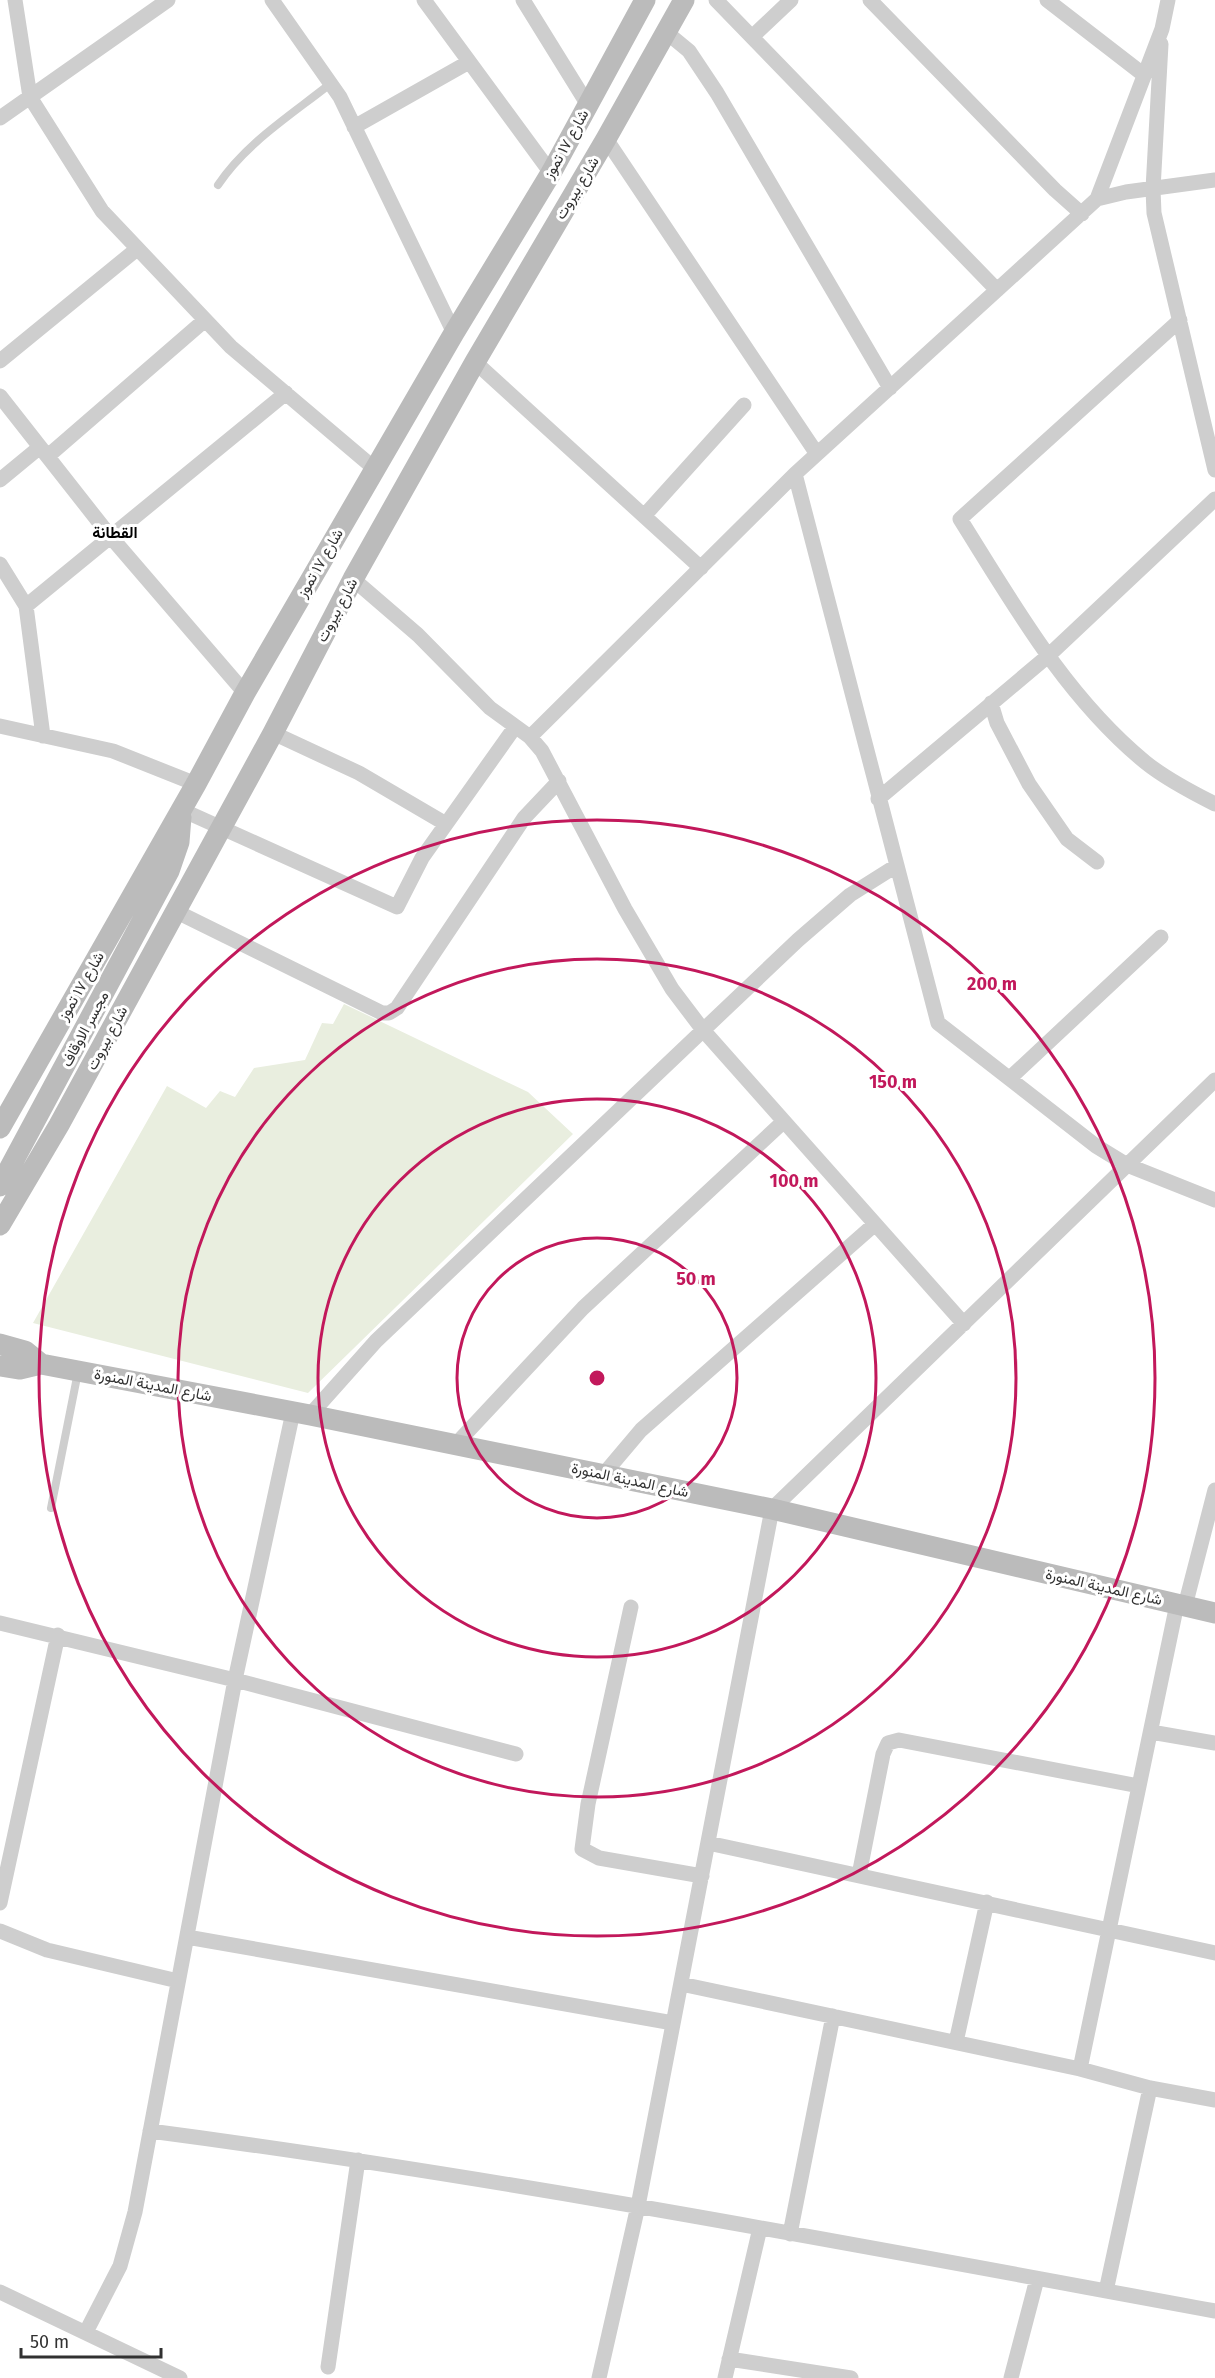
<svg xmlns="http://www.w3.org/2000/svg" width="1215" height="2378" font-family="'Fira Sans',Vazirmatn,sans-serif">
	<rect width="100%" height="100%" fill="#fff"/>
	<path fill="#e9eedf" d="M344,1004l184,88 45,42 -265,259 -275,-70 134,-237 39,22 14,-17 15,6 19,-29 51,-8 17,-37 11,1z"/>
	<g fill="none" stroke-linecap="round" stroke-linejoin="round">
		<path stroke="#cecece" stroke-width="8" d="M218,185c28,-42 73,-70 112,-101
			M51,1508l27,-136"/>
		<path stroke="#cecece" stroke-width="15" d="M15,0l15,97 72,114 129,136 144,122
			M272,0l68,97 114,236
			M424,0l127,173
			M523,0l65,105
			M716,0l281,290
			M870,0l185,190 27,24
			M1047,0l97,75
			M666,32l23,19 28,42 173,295
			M752,37l39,-37
			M1161,44l-8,145 1,24 61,257
			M0,118l168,-118
			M354,127l115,-65
			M606,139l211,315
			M1097,199l29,-7 89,-12
			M1180,320l-220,199c54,86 105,177 185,243 21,17 46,30 70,42
			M0,361l137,-112
			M475,362l226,206
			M0,396l110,140 135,157
			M48,456l157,-136
			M795,474l143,549 158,123 31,19 88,35
			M0,480l40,-33
			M644,516l100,-111
			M0,564l26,42 17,130
			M353,579l65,56 72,73 40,29 12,14 83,158 47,80 31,41 261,294
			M26,606l260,-213
			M991,703l6,20 32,61 38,55 30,23
			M0,726l113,25 83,33
			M273,733l86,40 87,51
			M530,737l265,-263 302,-275 65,-170 6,-29
			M878,799l170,-143 167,-157
			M182,810l215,97 25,-49 93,-131
			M175,911l207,102h7l8,-5 127,-190 35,-37
			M1010,1078l151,-141
			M310,1415l66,-74 422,-401 52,-45 46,-29
			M456,1444l127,-136 200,-186
			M603,1475l38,-45 234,-206
			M1185,1606l30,-116
			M631,1607l-43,197 -6,45 17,9 103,18
			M0,1623l235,57 281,74
			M1151,1732l64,11
			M708,1843l507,110
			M859,1875l24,-121 5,-11 11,-3 240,46
			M0,1903l58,-268
			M0,1931l47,19 131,31
			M187,1937l486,86
			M681,1984l399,85 70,19 65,12
			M956,2042l31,-140
			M1080,2069l97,-465
			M150,2131c357,47 711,115 1065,180
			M790,2234l43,-218
			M1106,2291l44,-203
			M0,2292l180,86
			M86,2332l34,-66 15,-54 100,-532 58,-268
			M729,2359l122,19
			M328,2367l30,-207
			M599,2378l39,-172 134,-697 443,-429
			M725,2378l35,-150
			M1011,2378l26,-99"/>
		<path stroke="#bbb" stroke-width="21" d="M0,1128l196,-344 49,-91 209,-360 97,-160 94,-173
			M0,1186l169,-315 10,-29 2,-25
			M0,1225l59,-100 214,-392 80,-154 122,-217 131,-223 78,-139
			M0,1344l25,7 16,13
			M0,1366l20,3 21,-5 269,51 462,94 443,104"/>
	</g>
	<g fill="none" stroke="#c2185b" stroke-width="3">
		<circle cx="597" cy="1378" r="140"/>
		<circle cx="597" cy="1378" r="279"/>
		<circle cx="597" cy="1378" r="419"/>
		<circle cx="597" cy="1378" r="558"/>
	</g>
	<g text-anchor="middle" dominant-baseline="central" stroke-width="6" stroke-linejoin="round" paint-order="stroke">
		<g font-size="15" fill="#313131" stroke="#fff">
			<text transform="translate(566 144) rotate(-61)">شارع ١٧ تموز</text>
			<text transform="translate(577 188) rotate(-59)">شارع بيروت</text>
			<text transform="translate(320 563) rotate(-60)">شارع ١٧ تموز</text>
			<text transform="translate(337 610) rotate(-62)">شارع بيروت</text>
			<text transform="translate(81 986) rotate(-60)">شارع ١٧ تموز</text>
			<text transform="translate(85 1029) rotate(-62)">مجسر الاوقاف</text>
			<text transform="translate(107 1038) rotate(-62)">شارع بيروت</text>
			<text transform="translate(153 1385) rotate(11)">شارع المدينة المنورة</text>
			<text transform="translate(630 1480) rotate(12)">شارع المدينة المنورة</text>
			<text transform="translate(1104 1587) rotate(13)">شارع المدينة المنورة</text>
		</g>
		<g font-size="16" font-weight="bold" fill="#000" stroke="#fff">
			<text x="115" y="532">القطانة</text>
		</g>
	</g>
	<circle cx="597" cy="1378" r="9" fill="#c2185b" stroke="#fff" stroke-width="3"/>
	<g font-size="18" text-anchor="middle" font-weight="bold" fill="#c2185b" stroke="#fff" stroke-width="6" stroke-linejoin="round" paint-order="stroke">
		<text x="992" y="990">200 m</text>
		<text x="893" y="1088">150 m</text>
		<text x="794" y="1187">100 m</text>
		<text x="696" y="1285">50 m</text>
	</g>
	<path d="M21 2348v9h140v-9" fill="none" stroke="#313131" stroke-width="3"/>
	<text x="30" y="2348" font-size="18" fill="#313131" stroke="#ffffff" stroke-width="4.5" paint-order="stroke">50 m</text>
</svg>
